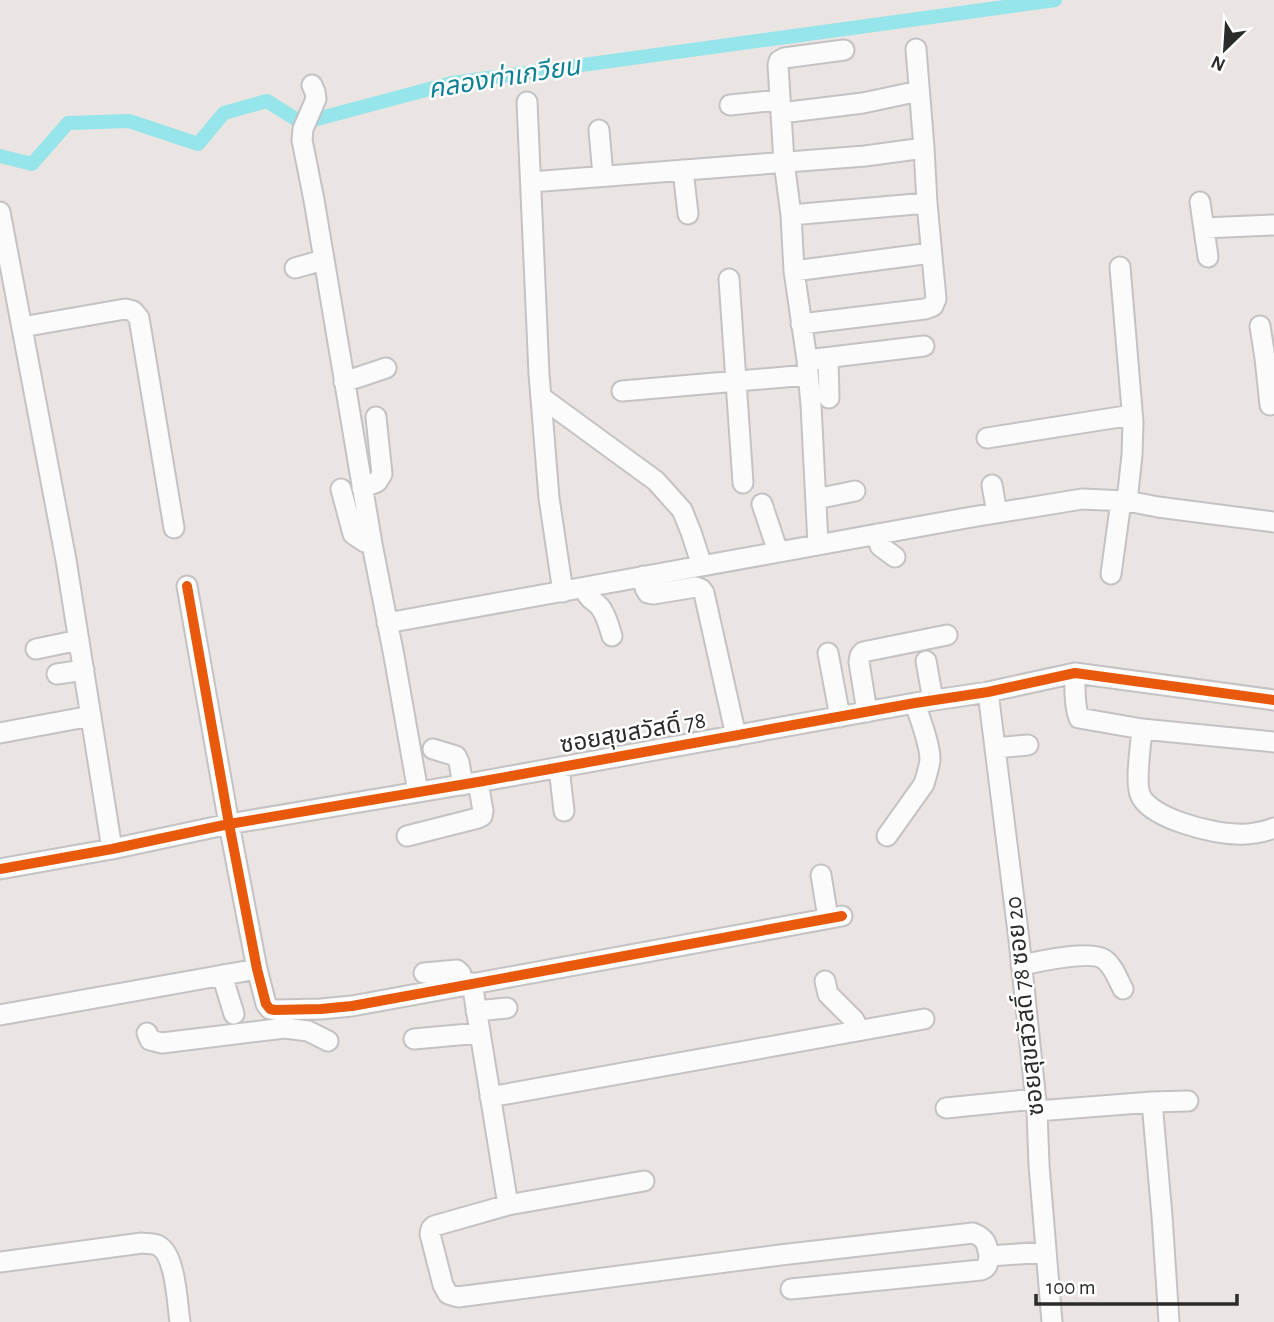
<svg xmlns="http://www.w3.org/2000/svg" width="1274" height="1322" font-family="'Alegreya Sans','Noto Sans Thai',sans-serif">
	<rect width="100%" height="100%" fill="#eae4e2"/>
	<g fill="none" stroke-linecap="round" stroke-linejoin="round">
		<path stroke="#96e5ea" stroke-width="14" d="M0,156l32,8 36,-41 61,-2 69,23 26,-31 43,-12 35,22 150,-40 603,-83"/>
		<g stroke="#c4c2c3" stroke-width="23">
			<path id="minor" d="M312,85l3,7 1,7 -13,30 -1,11 12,60 58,344 22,112 24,136
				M527,102l12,272 10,124 14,94
				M730,105l49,-5
				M781,113l82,-10 56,-12
				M599,130l4,46
				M683,170l5,44
				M531,182l334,-26 59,-8
				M1200,202l8,55
				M0,212l66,348 46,289
				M791,215l136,-12
				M1204,228l70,-3
				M1120,267l13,155 -1,33 -5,46
				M295,268l28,-8
				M794,271l137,-18
				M729,279l14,204
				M801,324l124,-15 8,-3 3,-7 -9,-96 -3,-55 -8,-99
				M1260,326l5,32 5,47
				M22,327l103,-18 8,2 6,7 35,210
				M828,358l1,40
				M807,360l117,-14
				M344,382l42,-14
				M622,391l186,-16
				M541,397l115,84 26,29 9,22 11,34
				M987,438l145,-23
				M992,485l5,28
				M362,488l15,-6 5,-8 -6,-57
				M341,489l12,45 12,8 7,2
				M816,499l39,-8
				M762,504l16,48
				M877,534l3,12 15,11
				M818,544l-7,-139 -4,-45 -13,-89 -3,-56 -7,-53 -6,-97 1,-4 5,-3 60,-8
				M1111,574l10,-73
				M643,576l2,12 3,5 5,1 43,-7 5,2 3,4 32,143
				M187,586l42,238 28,145 9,35 4,5 5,1 46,-1 31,-3 490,-90
				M584,588c6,14 7,9 16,19 6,7 9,19 12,29
				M387,623l585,-106 110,-18 45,2 31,6 116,15
				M36,649l43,-9
				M828,653l12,64
				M926,661l7,39
				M1075,673c0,14 -1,32 4,45l63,11 132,13
				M57,674l27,-4
				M988,692l31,248 18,171 2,54 13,157
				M867,712l-8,-50 1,-6 3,-4 84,-17
				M1142,729c-1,15 -7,52 -2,65 8,24 73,40 97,40 11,1 27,-2 37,-6
				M0,733l91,-17
				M995,748l33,-3
				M433,749l23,7 3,6 4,23
				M559,768l5,43
				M407,836l71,-18 4,-2 1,-5 -5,-29
				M887,836l37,-52c2,-7 5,-16 6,-24 0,-17 -10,-40 -15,-57
				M0,869l112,-20 117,-25 249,-42 437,-79 73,-11 87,-19 199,27
				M821,875l7,43
				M1021,965c18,-3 71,-16 84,-5 9,7 13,20 18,29
				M424,973l33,-3 4,4 1,11
				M222,975l12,39
				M825,981l3,13 26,26 5,10
				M472,983l36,222
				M476,1011l31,-3
				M0,1015l257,-46
				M147,1033l3,7 12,3 123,-15 23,3 20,10
				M414,1039l66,-6
				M490,1097l434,-78
				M1152,1102l36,-1
				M946,1108l89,-9
				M1037,1111l115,-9 10,114 7,106
				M644,1181l-136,24 -74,21 -3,3 -1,5 13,51 5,9 10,3 322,-42 193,-22c13,5 14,11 16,23l57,-4
				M0,1262l142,-19c6,1 12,0 17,3 17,10 18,57 21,76
				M791,1289l190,-19c7,-2 7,-7 8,-14"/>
		</g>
		<use href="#minor" stroke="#fcfbfb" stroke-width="19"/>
		<g stroke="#fff" stroke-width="15">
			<path id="cycleway" d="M187,586l42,238 28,145 9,35 4,5 5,1 46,-1 31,-3 490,-90
				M0,869l112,-20 117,-25 249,-42 437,-79 73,-11 87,-19 199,27"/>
		</g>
		<use href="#cycleway" stroke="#e8590c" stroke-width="10"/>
	</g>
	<g text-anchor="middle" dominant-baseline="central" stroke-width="5" stroke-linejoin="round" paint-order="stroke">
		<g font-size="24" fill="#2b2b2b" stroke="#fff">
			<text transform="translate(633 733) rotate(-10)">ซอยสุขสวัสดิ์ 78</text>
			<text transform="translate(1025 1006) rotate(-96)">ซอยสุขสวัสดิ์ 78 ซอย 20</text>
		</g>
		<g font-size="26" font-style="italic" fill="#0f8195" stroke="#fff">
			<text transform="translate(504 78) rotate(-9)">คลองท่าเกวียน</text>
		</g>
	</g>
	<g transform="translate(1225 49) rotate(205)" stroke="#ffffff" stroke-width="5" paint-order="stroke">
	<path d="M0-5L12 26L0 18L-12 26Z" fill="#2b2b2b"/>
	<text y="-10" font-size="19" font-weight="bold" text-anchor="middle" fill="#2b2b2b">N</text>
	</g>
	<path d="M1036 1294v10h201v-10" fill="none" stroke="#2b2b2b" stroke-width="3.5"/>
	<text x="1046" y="1294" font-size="21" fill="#2b2b2b" stroke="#ffffff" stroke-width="5" paint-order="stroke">100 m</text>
</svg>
